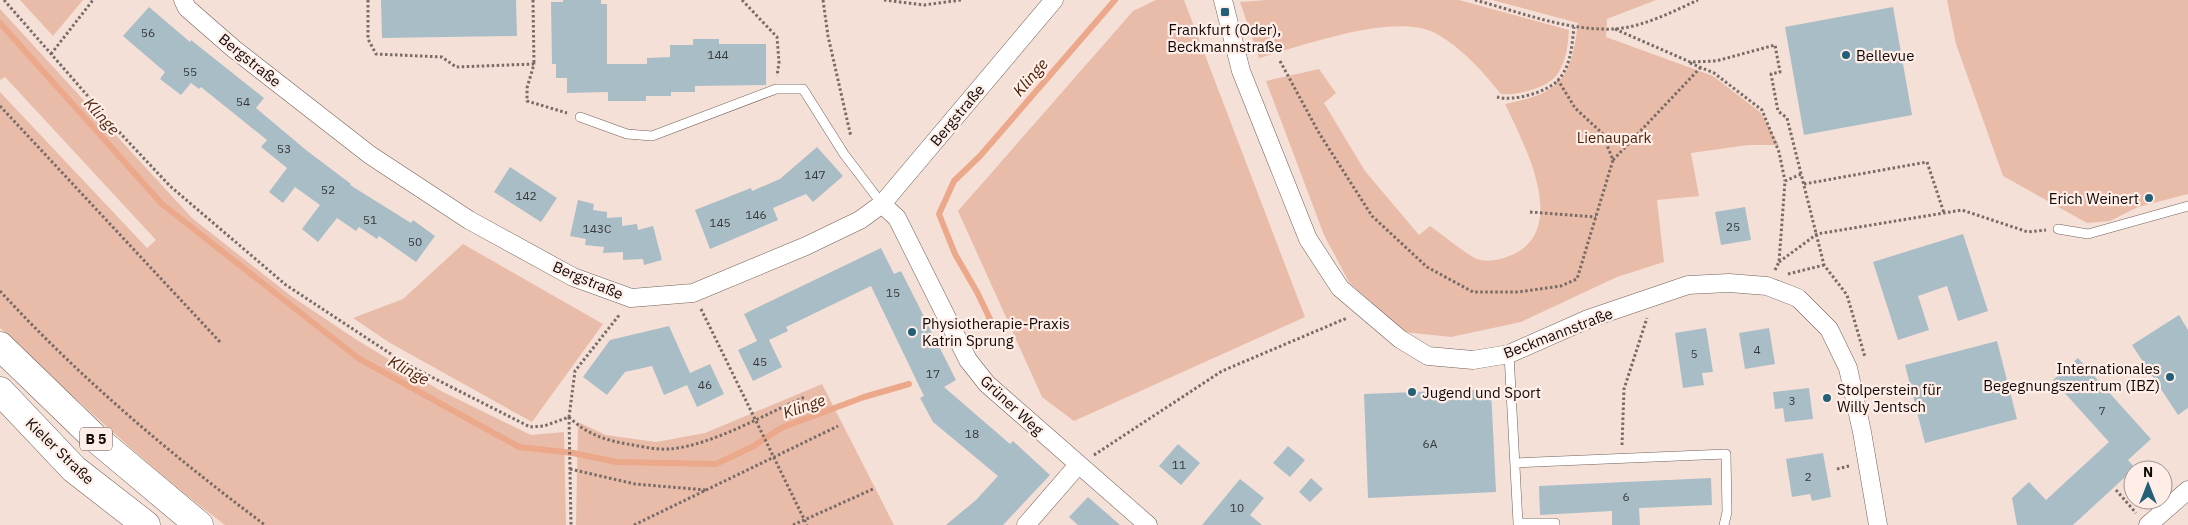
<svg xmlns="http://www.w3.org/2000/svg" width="2188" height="525" font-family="'IBM Plex Sans',sans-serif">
	<rect width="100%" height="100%" fill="#f5e0d7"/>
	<path fill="#e8bca9" d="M20,0h63l-30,36z
		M1156,0h28l121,317 -231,104 -32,-24 -84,-186 175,-200z
		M1267,0h192l110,30c-1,15 -3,34 -13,46 -9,12 -41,20 -55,18 -19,-23 -38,-45 -64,-60 -41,-23 -134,12 -178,24l-19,-56z
		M1492,0h164l-49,19 -1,18 107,39 47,36 19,33h-31l-57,8 8,43 -42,4 7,62 -47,15 -96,45 -70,15 -47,-5 -55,-50 -25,-47 -58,-154 53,-12 17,24 -12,10 41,68 54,64 11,-9c12,8 35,28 47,33 12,4 26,0 37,-5 55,-27 10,-110 -9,-150 57,-11 66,-26 73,-81z
		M1947,0h241v194l-50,13 -28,14 -23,2 -84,-47 -47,-132z
		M0,9l192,209 99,78 66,44 82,50 92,45 33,-3 2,93h-341c-80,-60 -152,-129 -225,-197v-236l147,156 9,-8 -151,-163 -5,3z
		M463,244l140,80 -71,98 -142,-79 -37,-25 50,-19z
		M822,384l72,141h-318l2,-103 28,13 50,7 49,-9z"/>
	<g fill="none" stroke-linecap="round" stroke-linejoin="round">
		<path stroke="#eca88a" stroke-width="6" d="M0,23l162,181 196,154 161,89 54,6 44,9 99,2 38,-18 27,-18 83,-31 45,-13
			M979,327l11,-8 -13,-27 -22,-38 -16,-40 15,-33 26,-25 135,-156"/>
	</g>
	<path fill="#a9bdc7" d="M381,0h135l1,36 -135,2z
		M563,0h38v4h6v60h40v-6l23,-1v-12h23v-6h26v5h47v41l-71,1v6h-24v4h-25v5h-38v-9l-41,1v-15h-11v-14h-4l-1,-62h12z
		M149,7l41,35 1,-2 73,58 -8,10 50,42 45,34 -1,1 61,38 2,-3 22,16 -19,26 -37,-26 -2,3 -18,-12 -3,4 -19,-13 -19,24 -16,-13 18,-24 -25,-18 -12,16 -14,-11 18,-24 -26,-21 6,-7 -66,-53 -2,2 -8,-6 -10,12 -21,-16 5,-7 -42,-36z
		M1893,7l19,108 -108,20 -19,-108z
		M817,147l26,29 -30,26 -7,-8 -33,14 5,12 -68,29 -15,-39 56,-22 1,3 28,-12z
		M510,167l47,31 -16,24 -47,-30z
		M578,200l16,4 -1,6 14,2v6l15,-1v9l15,-2 1,6 15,-4 9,34 -18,5 -1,-6 -20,1v-8l-20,1 1,-6 -19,-2 1,-6 -16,-3z
		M1745,207l6,33 -30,5 -6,-33z
		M1963,234l25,77 -30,10 -11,-35 -29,10 11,34 -31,10 -25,-78z
		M881,248l13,26 7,-3 55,109 -12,7 66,57 3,-3 37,34 -47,50h-57l30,-25 22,-24 -65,-54 -13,-24 4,-2 -53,-110 -85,41 2,4 -19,9 13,27 -29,14 -15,-31 19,-9 -13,-27z
		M2179,315l9,15v78l-10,7 -46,-70z
		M669,326l21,47 20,-9 14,30 -27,13 -10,-22 -23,10 -12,-29 -27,6 -18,23 -24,-18 27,-37z
		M1706,328l7,44 -11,1 2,12 -21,3 -8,-55z
		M1769,328l6,36 -30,5 -6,-36z
		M1997,341l20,78 -92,24 -20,-78z
		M2078,358l73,81 -23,21 7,8 -62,57h-56l-5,-27 17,-16 17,18 63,-58 -56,-62z
		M1809,388l4,31 -28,3 -2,-14 -8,1 -2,-17z
		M1491,389l5,103 -128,6 -4,-104z
		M1178,444l22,19 -19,22 -22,-19z
		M1288,446l17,14 -15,17 -17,-14z
		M1823,453l8,44 -19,4 -2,-7 -18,3 -6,-38z
		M1311,478l12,11 -13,13 -11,-10z
		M1711,478l1,27 -73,3 1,17h-28v-14l-72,4 -1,-29z
		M1240,479l24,19 -14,17 12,10h-60z
		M1088,497l32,28h-42l-9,-8z"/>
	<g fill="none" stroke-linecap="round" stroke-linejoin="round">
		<g stroke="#716058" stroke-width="10">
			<path id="lane" d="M580,117l47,17 25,2 124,-47h27l41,65 38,50
				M2058,229l30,5 100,-28
				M1509,354l9,169h37v2
				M1515,463l211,-9 1,58 -3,13"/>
		</g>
		<g stroke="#716058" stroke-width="19">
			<path id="street" d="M183,0l4,8 47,41 136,106 99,65 104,57 58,21 62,-5 113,-47 54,-26 22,-16 172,-204
				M1223,0l18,71 67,168 32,49 60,51 28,17 45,4 36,-6 79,-35 100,-34 41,-2 38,3 31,12 31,31 19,39 14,64 16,93
				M882,204l15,14 71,142 19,24 161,141
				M1026,525l52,-60
				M2148,525l40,-35"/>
		</g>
		<g stroke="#716058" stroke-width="29">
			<path id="primary" d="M0,346l94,91 105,88
				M0,391l74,78 72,56"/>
		</g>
		<path stroke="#786b66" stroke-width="3" stroke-dasharray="2.5 2.5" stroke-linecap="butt" d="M4,0l117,134 49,52 116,99 120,79 124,63 14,-1 25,-9 6,-46 45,-57
			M368,0v39l8,15 66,3 14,10 78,-3 -7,24v13l40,12
			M533,0l1,64
			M742,0l35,37 2,25 -2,14
			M823,0l5,36 23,101
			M884,0l40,5 37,-5
			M1475,0c45,12 92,31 139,29 29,-2 58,-17 84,-29
			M1615,29l75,33 26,-1 59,-16 5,27 -9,2 7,37 9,7 37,147 23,30 18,62
			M51,54l42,-54
			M1280,61l39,72 53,83 55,51 46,25h45l43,-6 16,-7 36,-119 -11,-27 -27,-25 -17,-28
			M1690,63l24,10 48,37 17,42 6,29
			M1497,97c15,5 52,-5 62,-18 12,-14 13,-34 15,-52
			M0,106l220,236
			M1613,160l88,-93
			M1804,184l123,-22 17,51
			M1530,212l66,5
			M1779,262l38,-28 145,-24 66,22 18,-2
			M1775,270l4,-8 6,-81 16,-7
			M1788,274l36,-9
			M0,291c80,87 170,163 265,234
			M701,309l106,216
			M569,417c16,16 35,23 58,27 13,2 28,6 42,5 42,-3 96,-35 136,-52
			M569,417l2,108
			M1622,445l2,-56 23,-71
			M1094,455l128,-84 125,-53
			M570,469l65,15 71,6
			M1837,469l12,-3
			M2116,490l20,23
			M634,525l204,-99
			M793,525l80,-36"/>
		<use href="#lane" stroke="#fff" stroke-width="9"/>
		<use href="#street" stroke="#fff" stroke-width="18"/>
		<use href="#primary" stroke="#fff" stroke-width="28"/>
	</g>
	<g fill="#235f77" stroke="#ffeee7" stroke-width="2">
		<rect x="1220" y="7" width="10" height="10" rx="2.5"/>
		<circle cx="1846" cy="55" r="5"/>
		<circle cx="2149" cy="198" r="5"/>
		<circle cx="912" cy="332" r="5"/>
		<circle cx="2170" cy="377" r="5"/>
		<circle cx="1412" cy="392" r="5"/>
		<circle cx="1827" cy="398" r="5"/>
	</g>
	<g text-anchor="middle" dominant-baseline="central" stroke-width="4.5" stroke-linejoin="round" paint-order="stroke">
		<g font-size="12" fill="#373738">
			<text x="148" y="32">56</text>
			<text x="718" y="54">144</text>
			<text x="190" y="71">55</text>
			<text x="243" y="101">54</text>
			<text x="284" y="148">53</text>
			<text x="815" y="174">147</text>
			<text x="328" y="189">52</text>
			<text x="526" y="195">142</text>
			<text x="756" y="214">146</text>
			<text x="370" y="219">51</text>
			<text x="720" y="222">145</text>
			<text x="1733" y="226">25</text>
			<text x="597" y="228">143C</text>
			<text x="415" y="241">50</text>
			<text x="893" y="292">15</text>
			<text x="1757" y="349">4</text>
			<text x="1694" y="353">5</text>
			<text x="760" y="361">45</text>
			<text x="933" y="373">17</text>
			<text x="705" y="384">46</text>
			<text x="1792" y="400">3</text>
			<text x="2102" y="410">7</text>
			<text x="972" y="433">18</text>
			<text x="1430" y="443">6A</text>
			<text x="1179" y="464">11</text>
			<text x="1808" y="476">2</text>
			<text x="1626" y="496">6</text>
			<text x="1237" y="507">10</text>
		</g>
		<rect fill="#ffeee7" stroke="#584e4b" stroke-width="1" x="80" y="427.5" width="32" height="23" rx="4"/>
		<g font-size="14" font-weight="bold" fill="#110a08">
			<text x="96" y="439">B 5</text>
		</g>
		<g font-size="15" fill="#110a08" stroke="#ffeee7" text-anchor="start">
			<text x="1225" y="29" text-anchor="middle">Frankfurt (Oder),<tspan x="1225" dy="17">Beckmannstraße</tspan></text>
			<text x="1856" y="55">Bellevue</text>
			<text x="2139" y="198" text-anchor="end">Erich Weinert</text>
			<text x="922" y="323">Physiotherapie-Praxis<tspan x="922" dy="17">Katrin Sprung</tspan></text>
			<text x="2160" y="368" text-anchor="end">Internationales<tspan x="2160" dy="17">Begegnungszentrum (IBZ)</tspan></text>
			<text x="1837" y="389">Stolperstein für<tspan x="1837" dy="17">Willy Jentsch</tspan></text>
			<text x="1422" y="392">Jugend und Sport</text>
		</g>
		<g font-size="15" fill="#110a08" stroke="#ffeee7">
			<text transform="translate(250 60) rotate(39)">Bergstraße</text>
			<text transform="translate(957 115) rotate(-50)">Bergstraße</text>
			<text transform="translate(588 280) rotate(23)">Bergstraße</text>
			<text transform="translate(1558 333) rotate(-21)">Beckmannstraße</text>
			<text transform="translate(1012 405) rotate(43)">Grüner Weg</text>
			<text transform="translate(60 451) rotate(44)">Kieler Straße</text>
		</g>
		<g font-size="15" fill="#491f09" stroke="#ffeee7">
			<text x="1614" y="137">Lienaupark</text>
		</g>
		<g font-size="16" font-style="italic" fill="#4f240e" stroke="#ffeee7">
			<text transform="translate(1030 77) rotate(-49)">Klinge</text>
			<text transform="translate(102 116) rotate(48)">Klinge</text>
			<text transform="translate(409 370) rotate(29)">Klinge</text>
			<text transform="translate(804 406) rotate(-19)">Klinge</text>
		</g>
	</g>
	<g transform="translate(2148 485)"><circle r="24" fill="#ffeee7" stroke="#a0938e"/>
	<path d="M0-4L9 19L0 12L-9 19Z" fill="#235f77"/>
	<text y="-8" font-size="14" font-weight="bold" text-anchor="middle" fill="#110a08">N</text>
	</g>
</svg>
